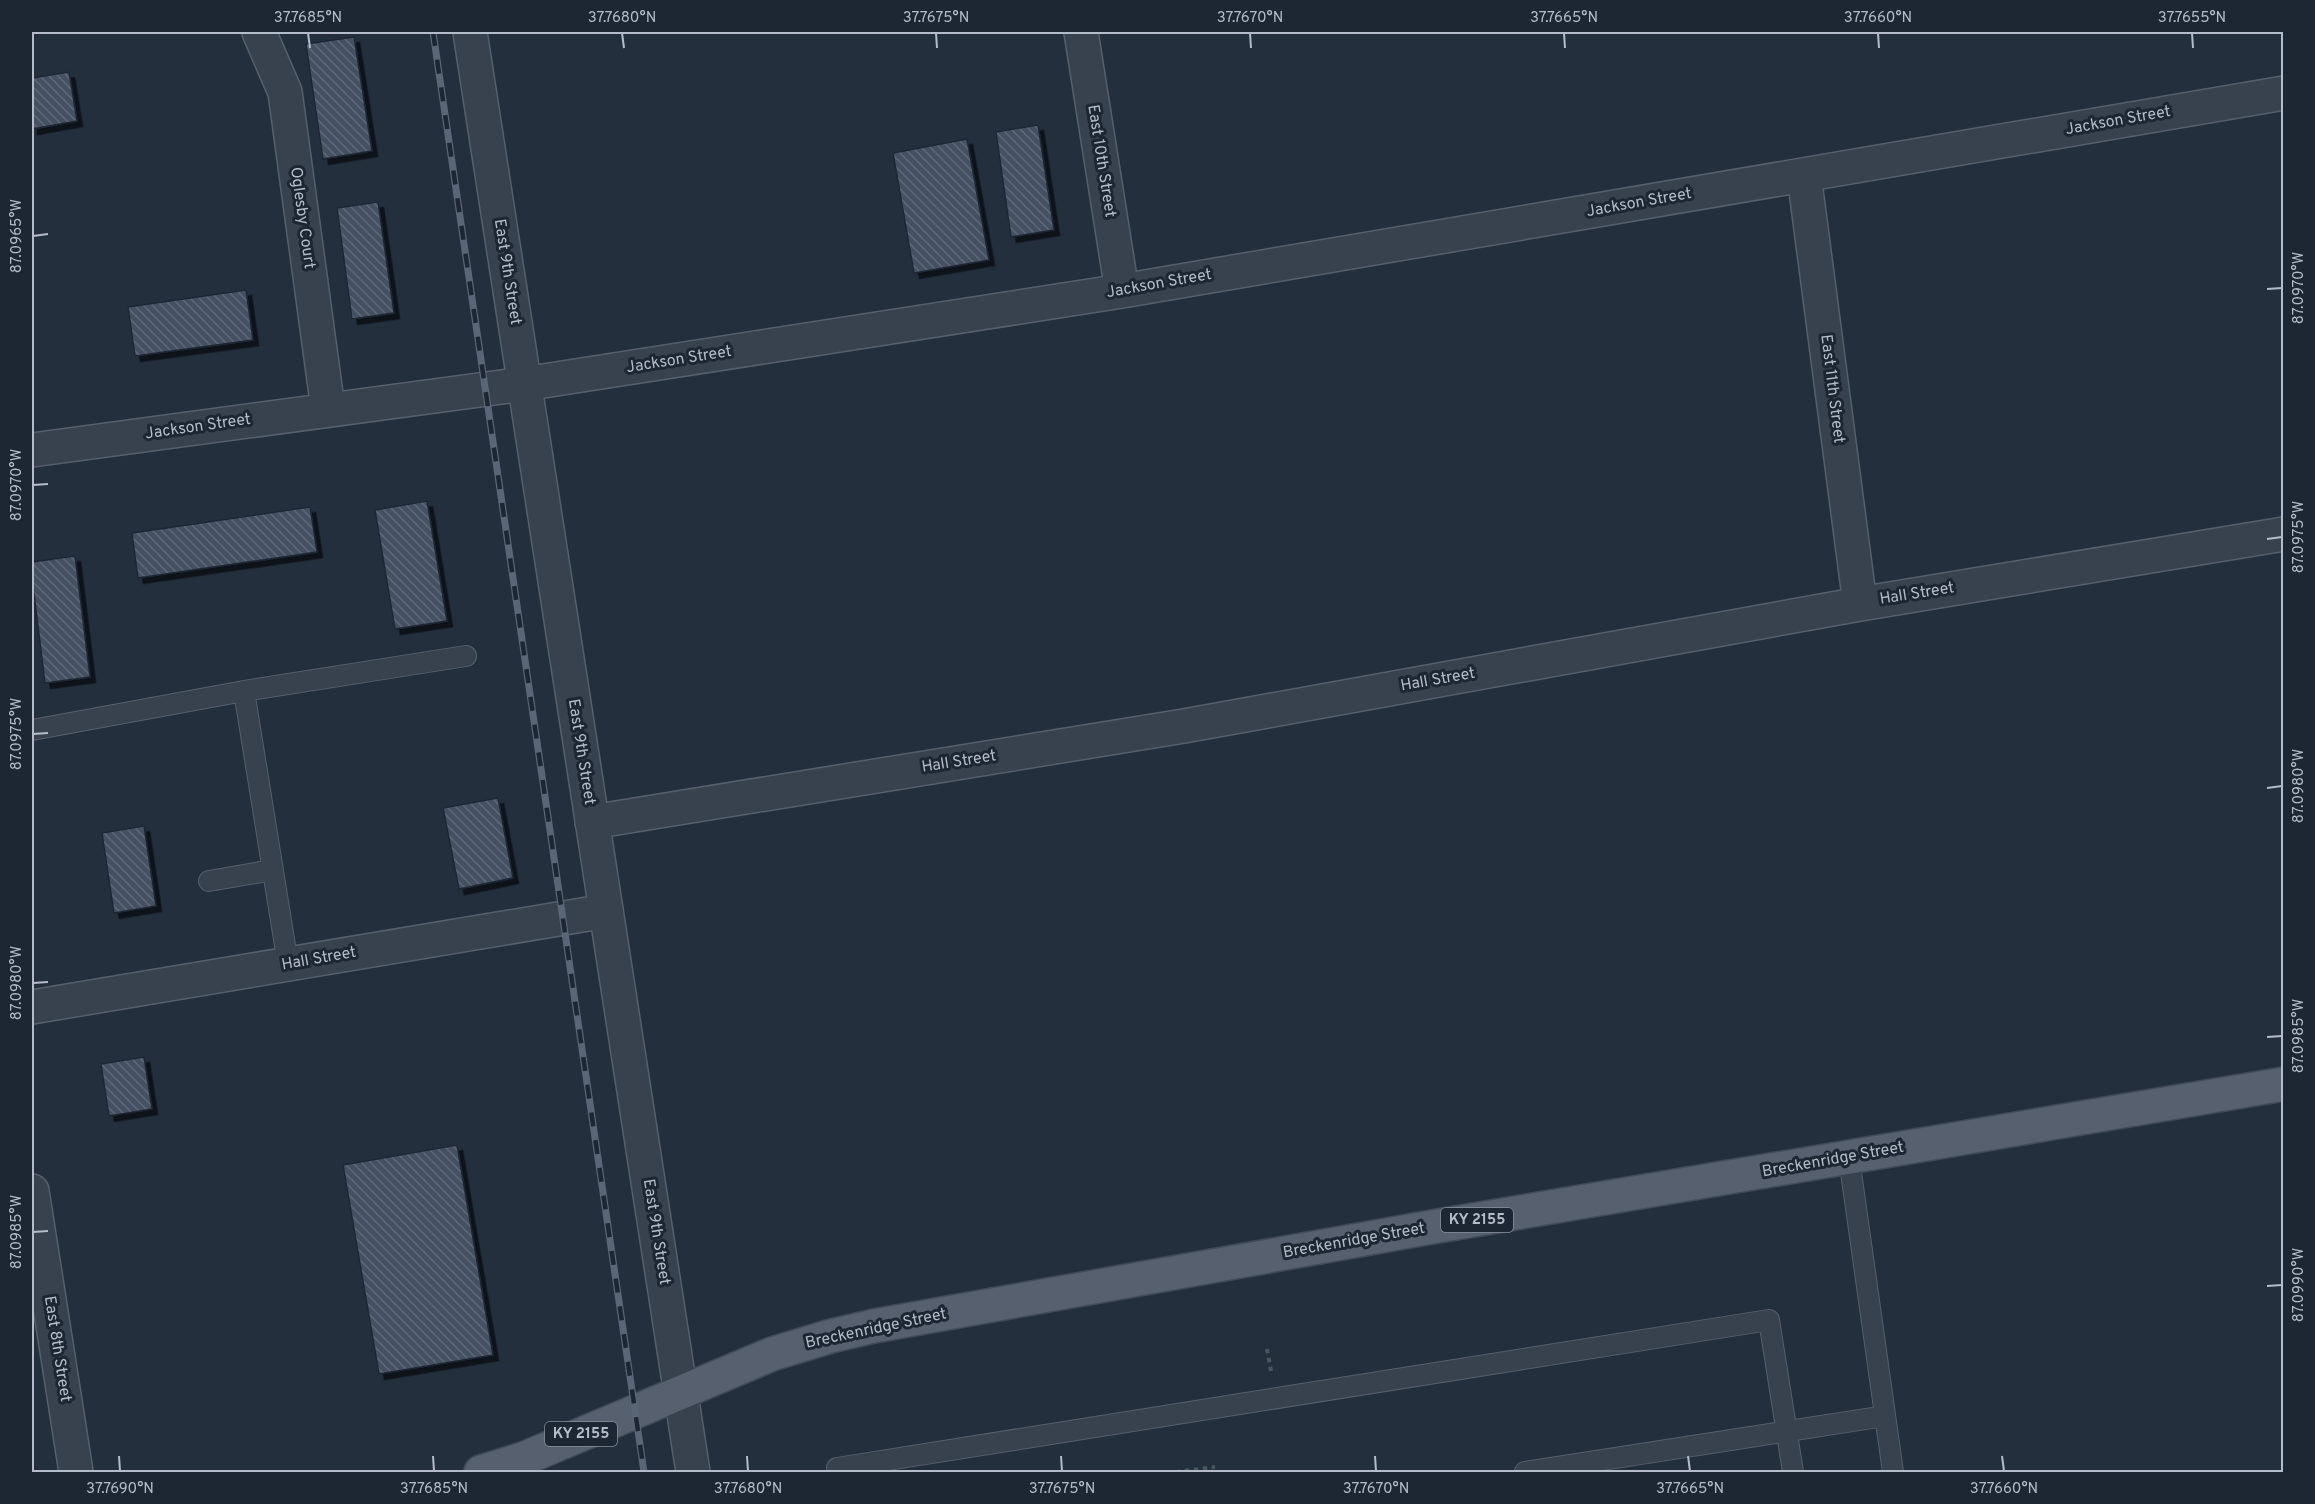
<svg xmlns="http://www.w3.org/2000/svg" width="2315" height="1504" font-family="Overpass,sans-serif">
	<defs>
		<pattern id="building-back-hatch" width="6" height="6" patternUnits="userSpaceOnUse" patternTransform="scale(1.5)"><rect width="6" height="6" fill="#455162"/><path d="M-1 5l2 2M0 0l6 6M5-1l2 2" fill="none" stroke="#5d6877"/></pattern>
		<filter id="shadow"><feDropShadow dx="5.5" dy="5.5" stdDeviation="0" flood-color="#0009"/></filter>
	</defs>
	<rect width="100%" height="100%" fill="#242f3e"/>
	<path fill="url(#building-back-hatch)" stroke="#1f2835" stroke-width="1.5" filter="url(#shadow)" d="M354,37l18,114 -49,8 -17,-115z
		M69,72l8,49 -45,8v-51z
		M1038,125l16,105 -43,7 -15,-105z
		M967,139l22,121 -75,13 -21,-120z
		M378,202l16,111 -42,6 -15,-111z
		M246,290l7,50 -118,16 -7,-49z
		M427,501l20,120 -52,8 -20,-119z
		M310,507l7,45 -179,26 -6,-45z
		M75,556l15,121 -45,6 -13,-105v-16z
		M498,798l15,80 -54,11 -16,-81z
		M144,826l12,80 -42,7 -12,-80z
		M144,1057l8,52 -43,7 -8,-52z
		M457,1145l36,210 -114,19 -36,-209z"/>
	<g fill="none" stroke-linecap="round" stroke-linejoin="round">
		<g stroke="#565f6c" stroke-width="22">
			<path id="service" d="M244,691l222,-35
				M32,730l212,-39 44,273
				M209,881l64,-11
				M1849,1158l44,314
				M838,1472l-1,-4 932,-148 24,152
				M1525,1472l360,-56"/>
		</g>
		<g stroke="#565f6c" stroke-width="36">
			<path id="minor" d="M259,32l26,60 43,317
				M1081,32l41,259
				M1804,175l56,429
				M32,450l492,-66 598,-93 1162,-198
				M592,822l592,-96 676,-122 424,-70
				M32,1007l574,-96
				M32,1191l44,281"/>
		</g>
		<g stroke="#565f6c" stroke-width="36">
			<path id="tertiary" d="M470,32l223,1440"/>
		</g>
		<g stroke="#414a57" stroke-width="36">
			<path id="primary" d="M481,1472l42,-13 249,-105 59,-18 43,-10 558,-99 852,-143"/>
		</g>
		<path stroke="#44595c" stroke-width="4" stroke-dasharray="4.5 4.5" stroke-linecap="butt" d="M1267,1349l4,22
			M1176,1472l39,-5"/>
		<use href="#service" stroke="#38414e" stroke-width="20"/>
		<use href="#minor" stroke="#38414e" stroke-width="33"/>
		<use href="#tertiary" stroke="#38414e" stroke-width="33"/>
		<use href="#primary" stroke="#56606e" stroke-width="33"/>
		<g stroke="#5a6575" stroke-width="7">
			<path id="rail" d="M433,32l211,1440"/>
		</g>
		<use href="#rail" stroke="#1d2633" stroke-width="4.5" stroke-dasharray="14" stroke-linecap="butt"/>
	</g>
	<path fill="none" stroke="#b4bcc9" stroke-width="2" d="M308,33l2,15M622,33l2,15M936,33l1,15M1250,33l1,15M1564,33l1,15M1878,33l1,15M2192,33l1,15M33,236l15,-2M2267,289l15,-1M33,485l15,-1M2267,539l15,-2M33,734l15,-1M2267,788l15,-2M33,983l15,-1M2267,1037l15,-1M33,1232l15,-1M2267,1286l15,-1M119,1456l1,15M433,1456l1,15M747,1456l1,15M1061,1456l1,15M1375,1456l1,15M1688,1456l2,15M2002,1456l2,15"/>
	<g text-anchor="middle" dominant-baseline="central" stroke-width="6" stroke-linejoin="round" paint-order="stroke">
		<g fill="#1d2633" stroke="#878f9c" stroke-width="1.5">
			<rect x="1441" y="1208" width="72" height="24" rx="4.5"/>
			<rect x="545" y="1422" width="72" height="24" rx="4.5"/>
		</g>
		<g font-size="15" font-weight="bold" fill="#b4bcc9">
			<text x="1477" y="1220">KY 2155</text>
			<text x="581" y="1434">KY 2155</text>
		</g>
		<g font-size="16" fill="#b4bcc9" stroke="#1d2633">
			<text transform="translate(2118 121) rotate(-10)">Jackson Street</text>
			<text transform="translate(1101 161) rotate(81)">East 10th Street</text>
			<text transform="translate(1639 203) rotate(-10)">Jackson Street</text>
			<text transform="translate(302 218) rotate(82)">Oglesby Court</text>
			<text transform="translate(507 272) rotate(81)">East 9th Street</text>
			<text transform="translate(1159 284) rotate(-10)">Jackson Street</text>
			<text transform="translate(679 360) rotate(-9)">Jackson Street</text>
			<text transform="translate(1832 389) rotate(83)">East 11th Street</text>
			<text transform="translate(198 427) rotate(-8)">Jackson Street</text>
			<text transform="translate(1917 594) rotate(-9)">Hall Street</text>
			<text transform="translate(1438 680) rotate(-10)">Hall Street</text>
			<text transform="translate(581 752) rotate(81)">East 9th Street</text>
			<text transform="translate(959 762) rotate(-9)">Hall Street</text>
			<text transform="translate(319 959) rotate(-10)">Hall Street</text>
			<text transform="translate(1833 1160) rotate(-10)">Breckenridge Street</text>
			<text transform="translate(656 1232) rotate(81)">East 9th Street</text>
			<text transform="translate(1354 1241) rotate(-10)">Breckenridge Street</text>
			<text transform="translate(876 1329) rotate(-12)">Breckenridge Street</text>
			<text transform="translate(57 1349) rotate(81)">East 8th Street</text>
		</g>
	</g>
	<rect width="2315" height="1504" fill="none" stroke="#1d2633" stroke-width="66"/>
	<rect x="33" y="33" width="2249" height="1438" fill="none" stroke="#b4bcc9" stroke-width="2"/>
	<g font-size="15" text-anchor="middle" fill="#b4bcc9">
		<text x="308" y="22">37.7685°N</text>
		<text x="622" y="22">37.7680°N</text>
		<text x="936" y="22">37.7675°N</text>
		<text x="1250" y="22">37.7670°N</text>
		<text x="1564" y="22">37.7665°N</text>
		<text x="1878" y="22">37.7660°N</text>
		<text x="2192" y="22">37.7655°N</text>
		<text transform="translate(16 236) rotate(-90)" y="5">87.0965°W</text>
		<text transform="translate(2298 288) rotate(-90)" y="5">87.0970°W</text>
		<text transform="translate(16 485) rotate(-90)" y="5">87.0970°W</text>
		<text transform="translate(2298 537) rotate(-90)" y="5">87.0975°W</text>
		<text transform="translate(16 734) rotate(-90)" y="5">87.0975°W</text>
		<text transform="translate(2298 786) rotate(-90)" y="5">87.0980°W</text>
		<text transform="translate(16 983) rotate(-90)" y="5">87.0980°W</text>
		<text transform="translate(2298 1036) rotate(-90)" y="5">87.0985°W</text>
		<text transform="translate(16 1232) rotate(-90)" y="5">87.0985°W</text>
		<text transform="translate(2298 1285) rotate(-90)" y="5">87.0990°W</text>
		<text x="120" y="1493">37.7690°N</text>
		<text x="434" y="1493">37.7685°N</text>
		<text x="748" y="1493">37.7680°N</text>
		<text x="1062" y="1493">37.7675°N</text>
		<text x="1376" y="1493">37.7670°N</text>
		<text x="1690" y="1493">37.7665°N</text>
		<text x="2004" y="1493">37.7660°N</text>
	</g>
</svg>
